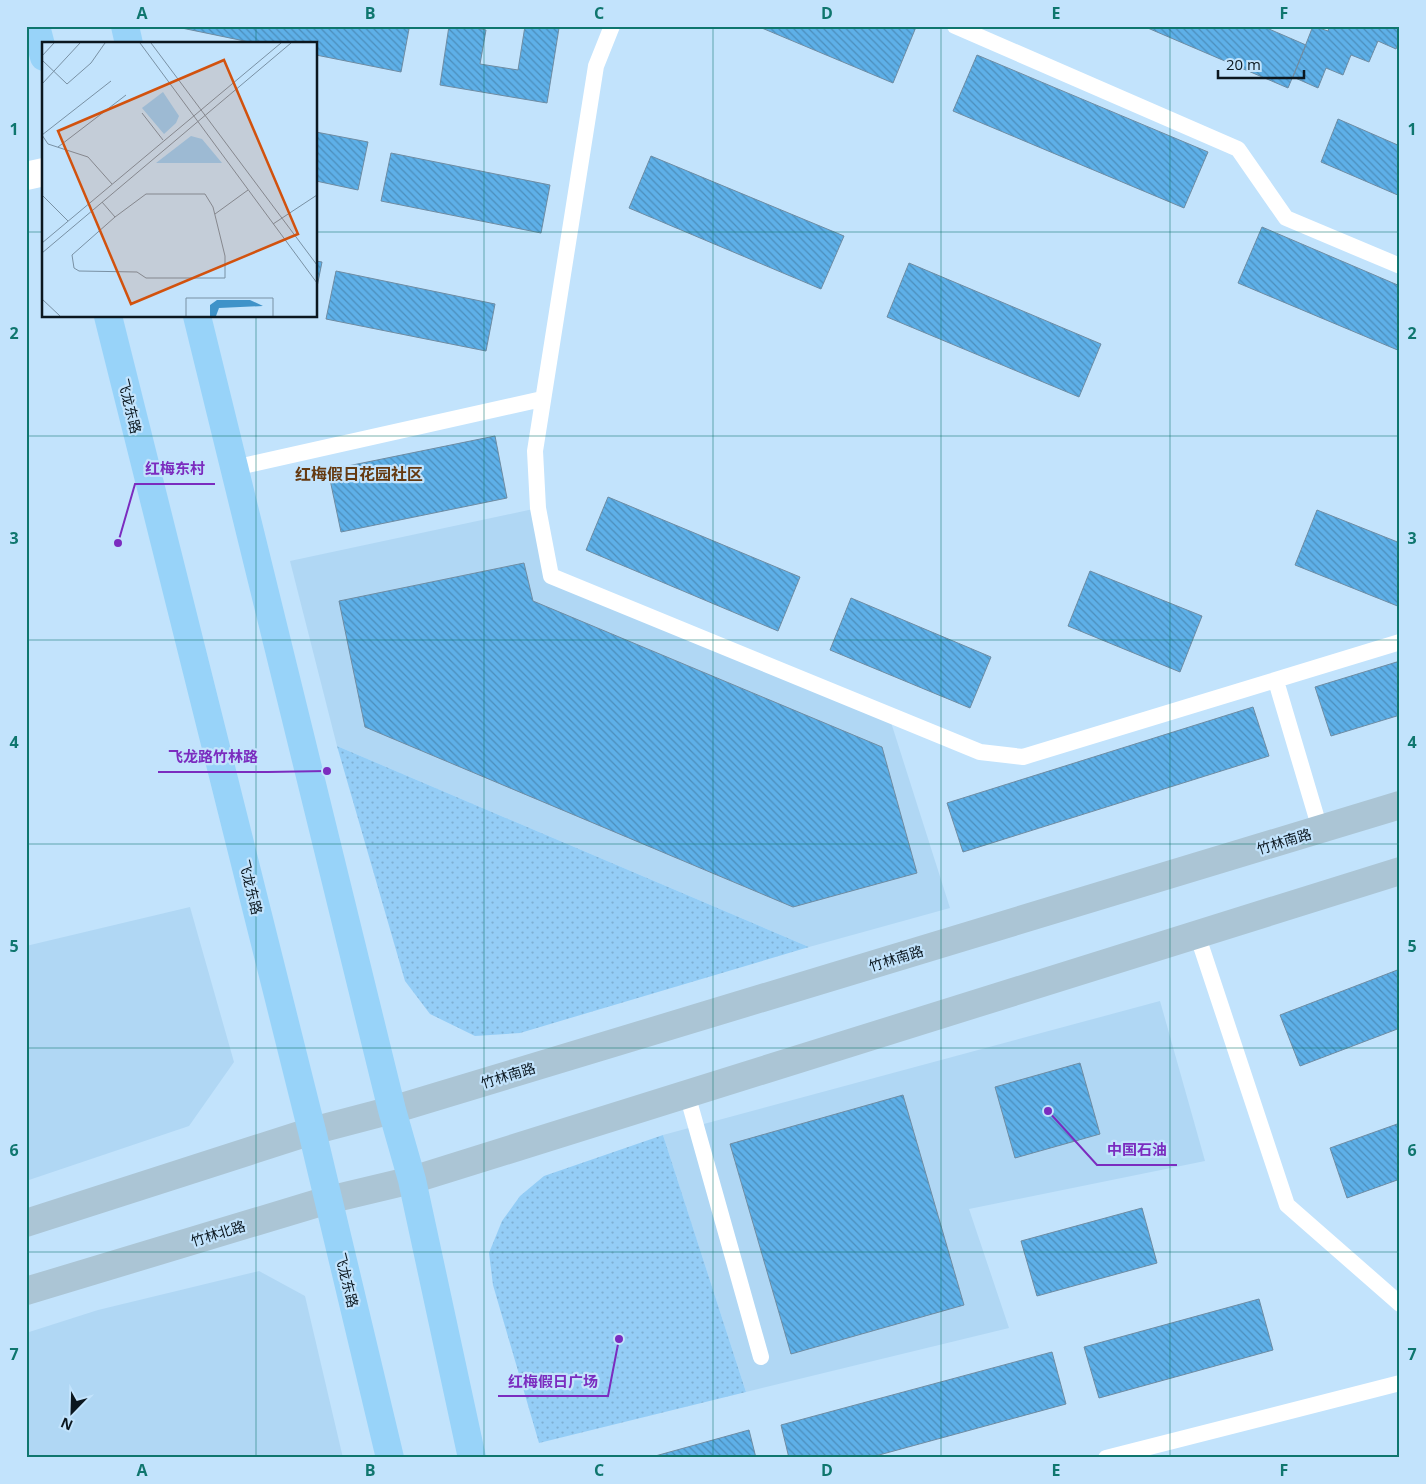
<svg xmlns="http://www.w3.org/2000/svg" width="1426" height="1484" font-family="'Open Sans','Noto Sans SC',sans-serif">
	<defs>
		<pattern id="park-dots" width="8" height="8" patternUnits="userSpaceOnUse" patternTransform="scale(1.25)"><rect width="8" height="8" fill="#94cdf6"/><path d="M2 2h.1M6 6h.1" fill="none" stroke="#7eafd2" stroke-width="1.8" stroke-linecap="round"/></pattern>
		<pattern id="building-back-hatch" width="6" height="6" patternUnits="userSpaceOnUse" patternTransform="scale(1.25)"><rect width="6" height="6" fill="#5eb0e8"/><path d="M-1 5l2 2M0 0l6 6M5-1l2 2" fill="none" stroke="#4c8ebb"/></pattern>
	</defs>
	<rect width="100%" height="100%" fill="#c2e3fc"/>
	<path fill="#b0d7f4" d="M538,508l14,68 337,140 61,192 -141,39 -472,-201 -47,-185z
		M190,907l44,155 -45,64 -163,55v-235z
		M1160,1001l45,160 -236,48 40,119 -263,64 -83,-257z
		M259,1271l46,25 38,162h-317v-125l72,-23z"/>
	<path fill="url(#park-dots)" d="M337,746l472,201 -289,86 -45,3 -45,-22 -25,-33z
		M663,1135l83,257 -207,51 -46,-158 -4,-32 13,-32 18,-25 24,-20z"/>
	<path fill="url(#building-back-hatch)" stroke="#6e8ca3" d="M172,26h221l16,3 -8,43 -85,-17v-11h-57z
		M449,26h16l21,4 -6,34 38,6 7,-44 34,2 -12,75 -107,-18z
		M757,26h158l1,1 -23,56z
		M1143,26h119l44,19 -18,43z
		M1313,26l15,5 2,-5h70v13l-4,10 -18,-8 -9,21 -18,-7 -8,20 -17,-7 -8,20 -25,-11z
		M977,55l231,97 -24,56 -231,-97z
		M1338,119l62,27v50l-79,-34z
		M316,132l52,10 -10,48 -42,-9z
		M391,153l159,32 -9,48 -160,-32z
		M651,156l193,80 -23,53 -192,-81z
		M1262,227l138,59v65l-162,-68z
		M316,261l6,1 -6,30z
		M909,263l192,81 -22,53 -192,-80z
		M336,271l159,33 -9,47 -160,-32z
		M495,436l12,62 -166,34 -13,-62z
		M608,497l192,80 -22,54 -192,-81z
		M1317,510l83,33v64l-105,-42z
		M524,563l9,38 349,146 35,126 -124,34 -428,-180 -26,-126z
		M1090,571l112,45 -22,56 -112,-46z
		M851,598l140,59 -21,51 -140,-58z
		M1400,661v54l-69,21 -16,-49z
		M1253,707l16,49 -306,96 -16,-49z
		M1400,969v59l-100,38 -20,-51z
		M1080,1063l20,71 -85,24 -20,-71z
		M903,1095l61,210 -173,49 -61,-210z
		M1400,1123v56l-53,19 -17,-50z
		M1142,1208l15,55 -120,33 -16,-55z
		M1259,1299l14,51 -174,48 -15,-51z
		M1052,1352l14,52 -198,54h-79l-8,-33z
		M749,1430l7,28h-108z"/>
	<g fill="none" stroke-linecap="round" stroke-linejoin="round">
		<path stroke="#fff" stroke-width="16" d="M612,26l-16,40 -61,385 3,57 13,68 429,176 43,5 377,-115
			M955,26l283,123 48,69 114,48
			M234,468l308,-69
			M1276,681l44,148
			M1197,934l90,271 113,99
			M687,1094l74,263
			M1106,1458l294,-75"/>
		<path stroke="#fff" stroke-width="28" d="M26,176l18,-4"/>
		<path stroke="#abc5d5" stroke-width="28" d="M26,1223l286,-92 80,-21 1008,-305
			M26,1291l302,-91 84,-20 988,-309"/>
		<path stroke="#98d3f9" stroke-width="28" d="M36,26l8,31
			M125,26l4,18
			M108,316l204,815 78,327
			M197,316l195,794 20,70 60,278"/>
	</g>
	<path fill="none" stroke="#0f766e" stroke-width="1" stroke-opacity="0.55" d="M256,26v18M484,26v1432M713,26v1432M941,26v1432M1170,26v1432M26,232h18M316,232h1084M256,316v1142M26,436h1374M26,640h1374M26,844h1374M26,1048h1374M26,1252h1374"/>
	<g text-anchor="middle" dominant-baseline="central" stroke-width="4.5" stroke-linejoin="round" paint-order="stroke">
		<g font-size="14" fill="#0b171f" stroke="#c2e3fc">
			<text transform="translate(130 406) rotate(76)">飞龙东路</text>
			<text transform="translate(1284 841) rotate(-17)">竹林南路</text>
			<text transform="translate(251 887) rotate(76)">飞龙东路</text>
			<text transform="translate(896 958) rotate(-17)">竹林南路</text>
			<text transform="translate(508 1075) rotate(-17)">竹林南路</text>
			<text transform="translate(218 1233) rotate(-17)">竹林北路</text>
			<text transform="translate(347 1280) rotate(76)">飞龙东路</text>
		</g>
		<g font-size="16" font-weight="bold" fill="#643910" stroke="#c2e3fc">
			<text x="359" y="474">红梅假日花园社区</text>
		</g>
	</g>
	<g transform="translate(42 42)">
		<rect width="275" height="275" fill="#c2e3fc"/>
		<path d="M121,50l16,24 -3,7 -12,11 -22,-26zM149,94l11,3 20,24h-66z" fill="#94cdf6"/>
		<path d="M175,258h33l13,6 -44,2 -3,8h-6v-11z" fill="#3f93c9"/>
		<path fill="none" stroke="#7991a4" stroke-width="1" d="M98,1l177,240M109,1l166,222M0,14l12,-13M0,18l25,24 24,-21 14,-20M0,42l38,-41M100,71l21,27M0,93l6,9 40,13 24,27M0,93l69,-54M16,105l68,-52M0,153l26,26M60,160l13,15 -43,38 2,13 5,3 58,1 9,6h79v-22l-12,-49 -8,-13h-59l-31,23M173,172l33,-24M231,182l44,-29M0,201l239,-200M0,211l249,-210M0,257l18,17M144,274v-18h87v18"/>
		<path fill="#d2520e" fill-opacity="0.15" stroke="#d2520e" stroke-width="2.5" d="M182,18l74,174 -167,70 -73,-173z"/>
		<rect width="275" height="275" fill="none" stroke="#0b171f" stroke-width="2.5"/>
	</g>
	<path fill="none" stroke="#7b2cbf" stroke-width="2" d="M118 543L135 484H215M327 771L268 772H158M1048 1111L1097 1165H1177M619 1339L608 1396H498"/>
	<g fill="#7b2cbf" stroke="#c2e3fc" stroke-width="2">
		<circle cx="118" cy="543" r="5"/>
		<circle cx="327" cy="771" r="5"/>
		<circle cx="1048" cy="1111" r="5"/>
		<circle cx="619" cy="1339" r="5"/>
	</g>
	<g font-size="15" text-anchor="middle" font-weight="bold" fill="#7b2cbf" stroke="#c2e3fc" stroke-width="4.5" stroke-linejoin="round" paint-order="stroke">
		<text x="175" y="474">红梅东村</text>
		<text x="213" y="762">飞龙路竹林路</text>
		<text x="1137" y="1155">中国石油</text>
		<text x="553" y="1387">红梅假日广场</text>
	</g>
	<rect width="1426" height="1484" fill="none" stroke="#c2e3fc" stroke-width="55"/>
	<g transform="translate(72 1412) rotate(203)" stroke="#c2e3fc" stroke-width="4" paint-order="stroke">
	<path d="M0-4L9 19L0 12L-9 19Z" fill="#0b171f"/>
	<text y="-8" font-size="14" font-weight="bold" text-anchor="middle" fill="#0b171f">N</text>
	</g>
	<path d="M1218 70v8h86v-8" fill="none" stroke="#0b171f" stroke-width="2.5"/>
	<text x="1226" y="70" font-size="15" fill="#0b171f" stroke="#c2e3fc" stroke-width="4" paint-order="stroke">20 m</text>
	<rect x="28" y="28" width="1370" height="1428" fill="none" stroke="#0f766e" stroke-width="2"/>
	<g font-size="16" text-anchor="middle" font-weight="bold" fill="#0f766e">
		<text x="142" y="19">A</text>
		<text x="370" y="19">B</text>
		<text x="599" y="19">C</text>
		<text x="827" y="19">D</text>
		<text x="1056" y="19">E</text>
		<text x="1284" y="19">F</text>
		<text x="14" y="135">1</text>
		<text x="1412" y="135">1</text>
		<text x="14" y="339">2</text>
		<text x="1412" y="339">2</text>
		<text x="14" y="544">3</text>
		<text x="1412" y="544">3</text>
		<text x="14" y="748">4</text>
		<text x="1412" y="748">4</text>
		<text x="14" y="952">5</text>
		<text x="1412" y="952">5</text>
		<text x="14" y="1156">6</text>
		<text x="1412" y="1156">6</text>
		<text x="14" y="1360">7</text>
		<text x="1412" y="1360">7</text>
		<text x="142" y="1476">A</text>
		<text x="370" y="1476">B</text>
		<text x="599" y="1476">C</text>
		<text x="827" y="1476">D</text>
		<text x="1056" y="1476">E</text>
		<text x="1284" y="1476">F</text>
	</g>
</svg>
